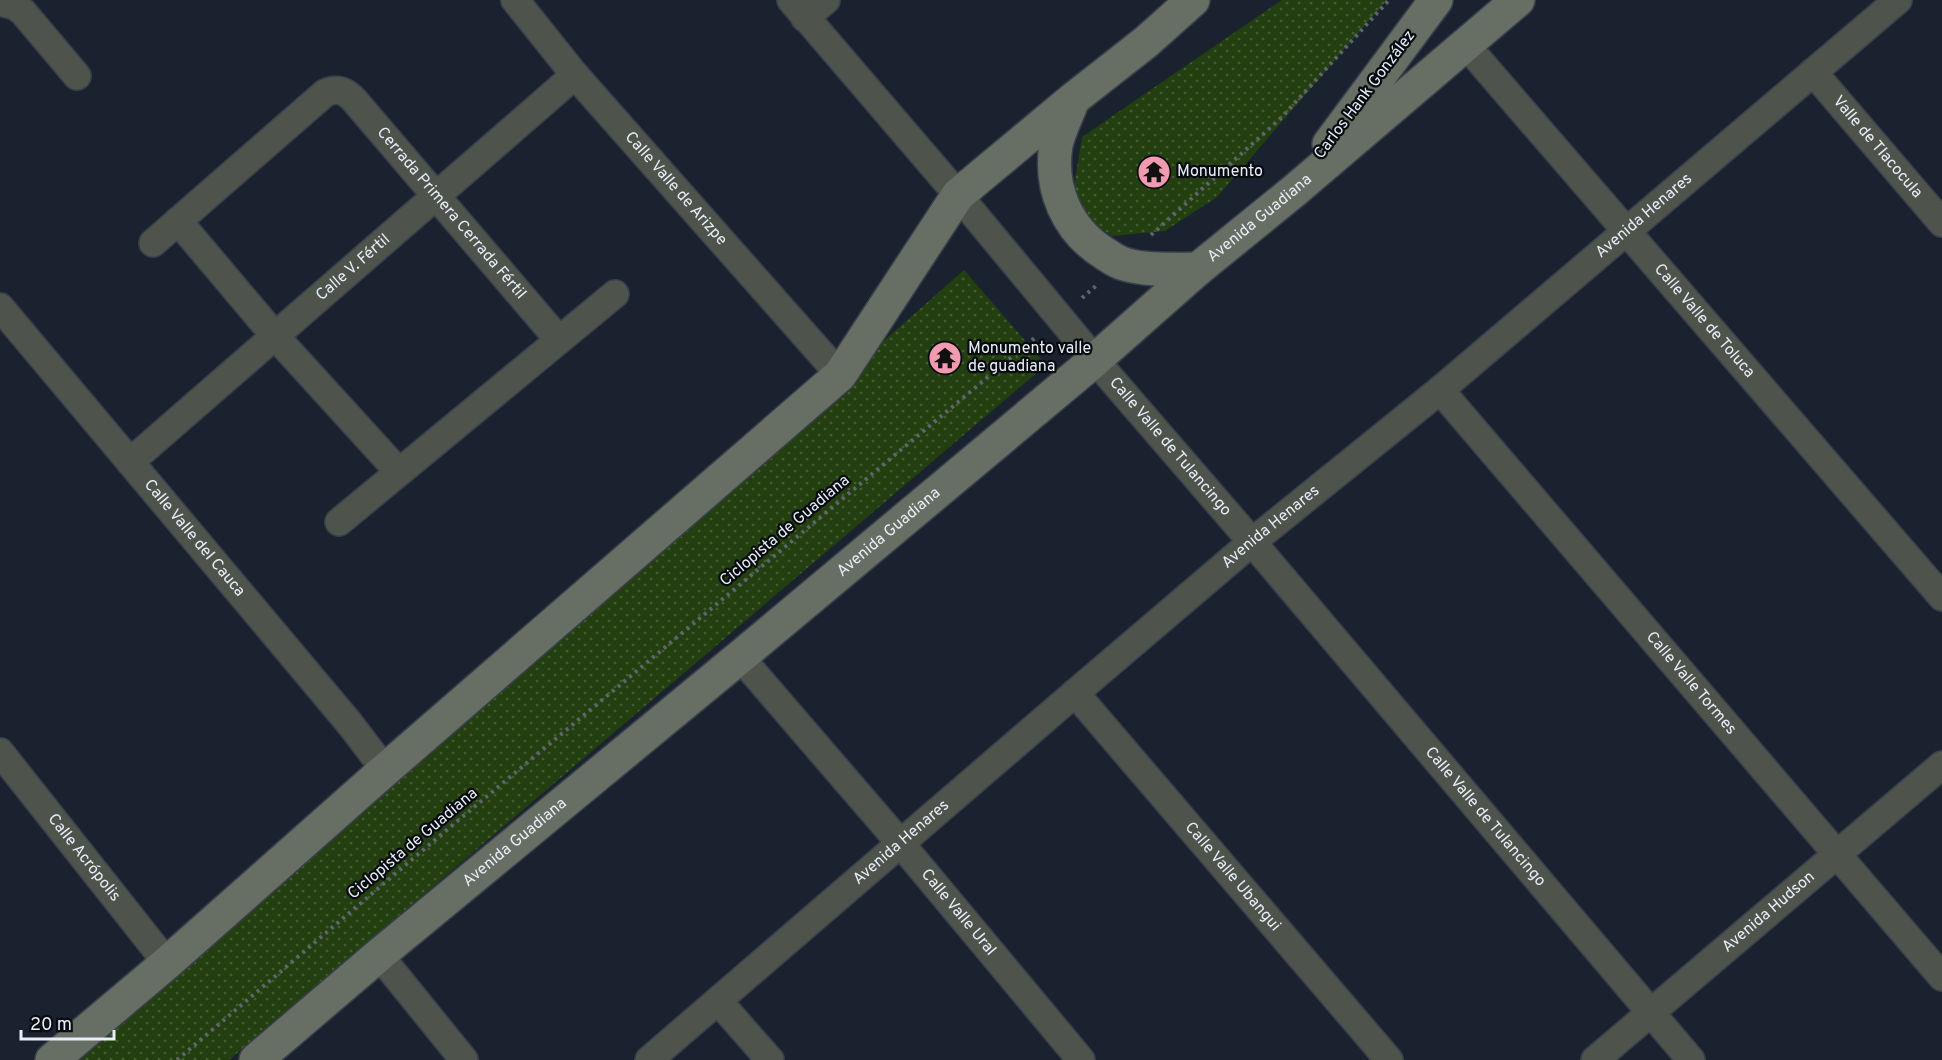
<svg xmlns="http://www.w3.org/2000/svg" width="1942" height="1060" font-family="Overpass,sans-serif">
	<defs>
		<pattern id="grass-dots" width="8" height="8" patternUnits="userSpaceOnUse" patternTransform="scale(1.5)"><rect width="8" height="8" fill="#243f0f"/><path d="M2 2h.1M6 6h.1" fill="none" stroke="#445b33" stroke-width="1.8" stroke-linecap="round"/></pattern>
	</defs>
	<rect width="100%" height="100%" fill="#1a222f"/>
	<path fill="url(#grass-dots)" d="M1282,0h105l-170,197 -52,34 -53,5 -22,-14 -16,-16v-20l8,-49z
		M964,270l82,95 -817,695h-159z"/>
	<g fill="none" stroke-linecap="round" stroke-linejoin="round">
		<g stroke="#373f4b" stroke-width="30">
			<g id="street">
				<path id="s1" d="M515,0l60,75 265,300"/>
				<path id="s2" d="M791,0l167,195 137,165 157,182 439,518"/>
				<path d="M0,2l15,4 8,6 54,64"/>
				<path d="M805,18l21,-18"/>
				<path id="s3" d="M1465,44l477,553"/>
				<path id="s4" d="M1813,72l129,151"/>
				<path d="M178,221l97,115 123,135"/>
				<path id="s5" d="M153,243l172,-150c13,-6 21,-2 30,8l204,239"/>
				<path id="s6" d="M0,307l350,417 35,46"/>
				<path id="s7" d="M1440,390l502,587"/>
				<path id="s8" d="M130,462l445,-387"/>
				<path d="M339,522l276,-228"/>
				<path id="s9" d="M740,657l161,187 180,216"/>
				<path id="s10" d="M1075,693l314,367"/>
				<path id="s11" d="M0,752l167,211"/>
				<path d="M379,955l85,105"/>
				<path d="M719,1002l51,58"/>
				<path id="s12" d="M649,1060l426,-367 177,-151 188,-152 458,-390"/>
				<path id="s13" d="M1595,1060l347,-295"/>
			</g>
		</g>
		<g stroke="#373f4b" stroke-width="36">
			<g id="secondary">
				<path d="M1072,102c-5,14 -13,29 -16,43 -7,43 11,85 48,108 6,4 13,9 20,11 23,7 49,5 74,5"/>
				<path d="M1329,144l107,-144"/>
				<path d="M52,1060l115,-97 218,-193 455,-395 118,-180 114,-95 74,-58 47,-42"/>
				<path id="s14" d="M256,1060l123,-105 361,-298 355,-297 103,-91 96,-78 224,-191"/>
			</g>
		</g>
		<path stroke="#5e6570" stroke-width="4" stroke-dasharray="3 4.5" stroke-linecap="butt" d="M1151,235l130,-117 108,-118
			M1082,298l15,-13
			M177,1060l259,-221 601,-503"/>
		<use href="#street" stroke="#4e534c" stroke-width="27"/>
		<use href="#secondary" stroke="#676e64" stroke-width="33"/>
	</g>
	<defs>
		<g id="temple-disc" transform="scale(1.725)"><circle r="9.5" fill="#f29ab0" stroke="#080c11"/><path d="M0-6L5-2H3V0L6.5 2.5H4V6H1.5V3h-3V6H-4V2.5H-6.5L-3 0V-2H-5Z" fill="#111"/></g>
	</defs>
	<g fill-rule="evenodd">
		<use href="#temple-disc" x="1154" y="172"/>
		<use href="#temple-disc" x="945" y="358"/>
	</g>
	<g text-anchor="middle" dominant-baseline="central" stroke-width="4.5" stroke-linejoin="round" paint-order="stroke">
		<g font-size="16" fill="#e8eef6" stroke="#080c11">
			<text transform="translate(1365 95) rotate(-53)">Carlos Hank González</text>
			<text stroke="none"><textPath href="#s4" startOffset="99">Valle de Tlacocula</textPath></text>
			<text stroke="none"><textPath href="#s1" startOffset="248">Calle Valle de Arizpe</textPath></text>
			<text stroke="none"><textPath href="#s5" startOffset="410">Cerrada Primera Cerrada Fértil</textPath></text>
			<text stroke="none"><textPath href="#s12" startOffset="1305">Avenida Henares</textPath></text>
			<text stroke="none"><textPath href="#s14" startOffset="1310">Avenida Guadiana</textPath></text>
			<text stroke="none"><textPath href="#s8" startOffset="296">Calle V. Fértil</textPath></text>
			<text stroke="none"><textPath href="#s3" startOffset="366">Calle Valle de Toluca</textPath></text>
			<text stroke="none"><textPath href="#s2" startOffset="586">Calle Valle de Tulancingo</textPath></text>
			<text stroke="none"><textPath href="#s12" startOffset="819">Avenida Henares</textPath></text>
			<text transform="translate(785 531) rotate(-40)">Ciclopista de Guadiana</text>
			<text stroke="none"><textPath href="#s14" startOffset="824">Avenida Guadiana</textPath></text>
			<text stroke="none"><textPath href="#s6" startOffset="302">Calle Valle del Cauca</textPath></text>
			<text stroke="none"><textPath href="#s7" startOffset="386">Calle Valle Tormes</textPath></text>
			<text stroke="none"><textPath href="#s2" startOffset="1072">Calle Valle de Tulancingo</textPath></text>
			<text stroke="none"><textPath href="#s14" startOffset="338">Avenida Guadiana</textPath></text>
			<text stroke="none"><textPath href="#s12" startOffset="333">Avenida Henares</textPath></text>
			<text transform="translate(413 844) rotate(-40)">Ciclopista de Guadiana</text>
			<text stroke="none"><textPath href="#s11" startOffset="135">Calle Acrópolis</textPath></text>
			<text stroke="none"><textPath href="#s10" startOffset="242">Calle Valle Ubangui</textPath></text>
			<text stroke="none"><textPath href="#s13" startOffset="228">Avenida Hudson</textPath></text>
			<text stroke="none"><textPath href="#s9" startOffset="336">Calle Valle Ural</textPath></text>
		</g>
		<g font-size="16" fill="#e8eef6" stroke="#080c11" text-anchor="start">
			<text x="1177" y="172">Monumento</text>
			<text x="968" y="349">Monumento valle<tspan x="968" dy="18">de guadiana</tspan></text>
		</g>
	</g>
	<path d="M21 1030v9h93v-9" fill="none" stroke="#e8eef6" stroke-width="3"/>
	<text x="30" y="1030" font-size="18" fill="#e8eef6" stroke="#080c11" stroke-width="4.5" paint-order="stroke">20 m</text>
</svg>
